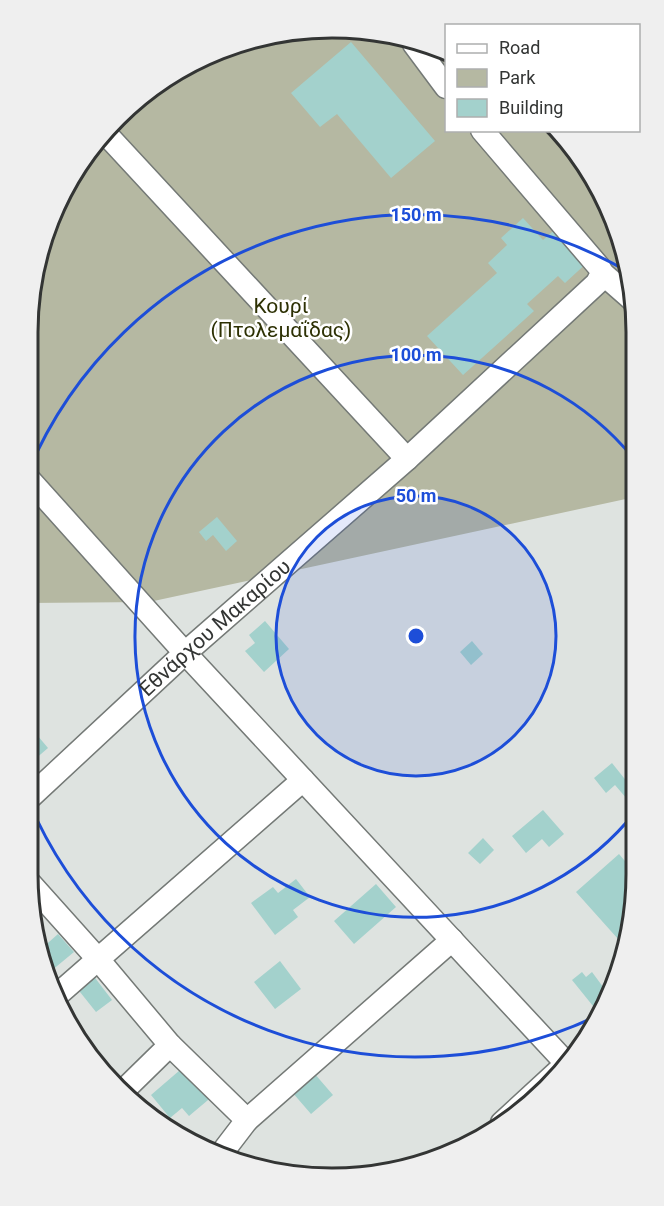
<svg xmlns="http://www.w3.org/2000/svg" width="664" height="1206" font-family="Roboto,sans-serif">
	<rect width="100%" height="100%" fill="#dee3e0"/>
	<path fill="#b5b8a2" d="M371,30l75,25v75l112,1 27,31 36,72 13,59 1,204 -486,105 -122,1 1,-291 9,-59 31,-73 78,-90 107,-53z"/>
	<path fill="#a3d1cc" d="M351,42l84,99 -44,37 -54,-64 -17,13 -29,-34z
		M523,218l20,22 16,-14 31,34 -25,23 -7,-7 -31,28 7,7 -71,64 -36,-39 70,-63 -9,-10 19,-18 -6,-7z
		M217,517l20,24 -11,10 -13,-16 -7,6 -7,-9z
		M265,621l24,28 -25,23 -19,-21 10,-8 -6,-8z
		M472,641l11,13 -12,11 -11,-13z
		M27,723l21,25 -14,12 -7,-7z
		M612,763l24,30 -9,6 -12,-14 -9,8 -12,-15z
		M543,810l21,24 -15,13 -7,-8 -16,14 -14,-17z
		M483,838l11,12 -14,14 -12,-11z
		M619,854l17,20v20l-9,55 -51,-57z
		M296,879l14,18 -17,13 5,7 -23,18 -24,-32 22,-16 5,6z
		M376,884l20,23 -42,37 -20,-23z
		M58,934l16,18 -29,24 -5,-26z
		M280,961l21,28 -26,20 -21,-27z
		M582,972l4,5 6,-5 17,23 -4,9 -8,7 -25,-31z
		M92,974l20,26 -16,12 -20,-25z
		M187,1064l27,31 -25,21 -7,-8 -12,10 -19,-23z
		M314,1073l19,22 -22,19 -19,-22z"/>
	<g fill="none" stroke-linecap="round" stroke-linejoin="round">
		<g stroke="#747976" stroke-width="25">
			<g id="minor">
				<path d="M414,44l32,43"/>
				<path d="M107,135l300,324"/>
				<path d="M602,273l32,28"/>
				<path d="M27,477l158,176 381,410"/>
				<path id="s1" d="M27,800l158,-147 222,-194 190,-176 5,-10 -3,-6 -117,-137"/>
				<path d="M28,881l69,77 73,87 77,75 -26,34"/>
				<path d="M56,996l247,-216"/>
				<path d="M123,1091l47,-46"/>
				<path d="M247,1120l205,-180"/>
				<path d="M502,1123l63,-58"/>
			</g>
		</g>
		<use href="#minor" stroke="#fff" stroke-width="22"/>
	</g>
	<circle cx="416" cy="636" r="140" fill="#1d4ed8" fill-opacity=".12"/>
	<g fill="none" stroke="#1d4ed8" stroke-width="3">
		<circle cx="416" cy="636" r="140"/>
		<path d="M636 811A281 281 0 1 1 634 459"/>
		<path d="M601 1014A421 421 0 0 1 28 800M28 472A421 421 0 0 1 630 273"/>
	</g>
	<g text-anchor="middle" dominant-baseline="central" stroke-width="5" stroke-linejoin="round" paint-order="stroke">
		<g font-size="21" fill="#2d3104" stroke="#fff">
			<text x="281" y="306">Κουρί<tspan x="281" dy="24">(Πτολεμαΐδας)</tspan></text>
		</g>
		<g font-size="21" fill="#333534" stroke="#fff">
			<text stroke="none"><textPath href="#s1" startOffset="255">Εθνάρχου Μακαρίου</textPath></text>
		</g>
	</g>
	<path d="M0 0H664V1206H0ZM332 38H332A294 294 0 0 1 626 332V874A294 294 0 0 1 332 1168H332A294 294 0 0 1 38 874V332A294 294 0 0 1 332 38Z" fill="#efefef" fill-rule="evenodd"/>
	<path fill="none" stroke="#333534" stroke-width="3" d="M332 38H332A294 294 0 0 1 626 332V874A294 294 0 0 1 332 1168H332A294 294 0 0 1 38 874V332A294 294 0 0 1 332 38Z"/>
	<circle cx="416" cy="636" r="9" fill="#1d4ed8" stroke="#fff" stroke-width="3"/>
	<g font-size="18" text-anchor="middle" font-weight="bold" fill="#1d4ed8" stroke="#fff" stroke-width="5" stroke-linejoin="round" paint-order="stroke">
		<text x="416" y="221">150 m</text>
		<text x="416" y="361">100 m</text>
		<text x="416" y="502">50 m</text>
	</g>
	<rect x="445" y="24" width="195" height="108" fill="#ffffff" stroke="#adaeae" stroke-width="1.5"/>
	<rect x="457" y="44" width="30" height="9" fill="#ffffff" stroke="#adaeae" stroke-width="1.5"/>
	<text x="499" y="54" font-size="18" fill="#333534">Road</text>
	<rect x="457" y="69" width="30" height="18" fill="#b5b8a2" stroke="#adaeae" stroke-width="1.5"/>
	<text x="499" y="84" font-size="18" fill="#333534">Park</text>
	<rect x="457" y="99" width="30" height="18" fill="#a3d1cc" stroke="#adaeae" stroke-width="1.5"/>
	<text x="499" y="114" font-size="18" fill="#333534">Building</text>
</svg>
